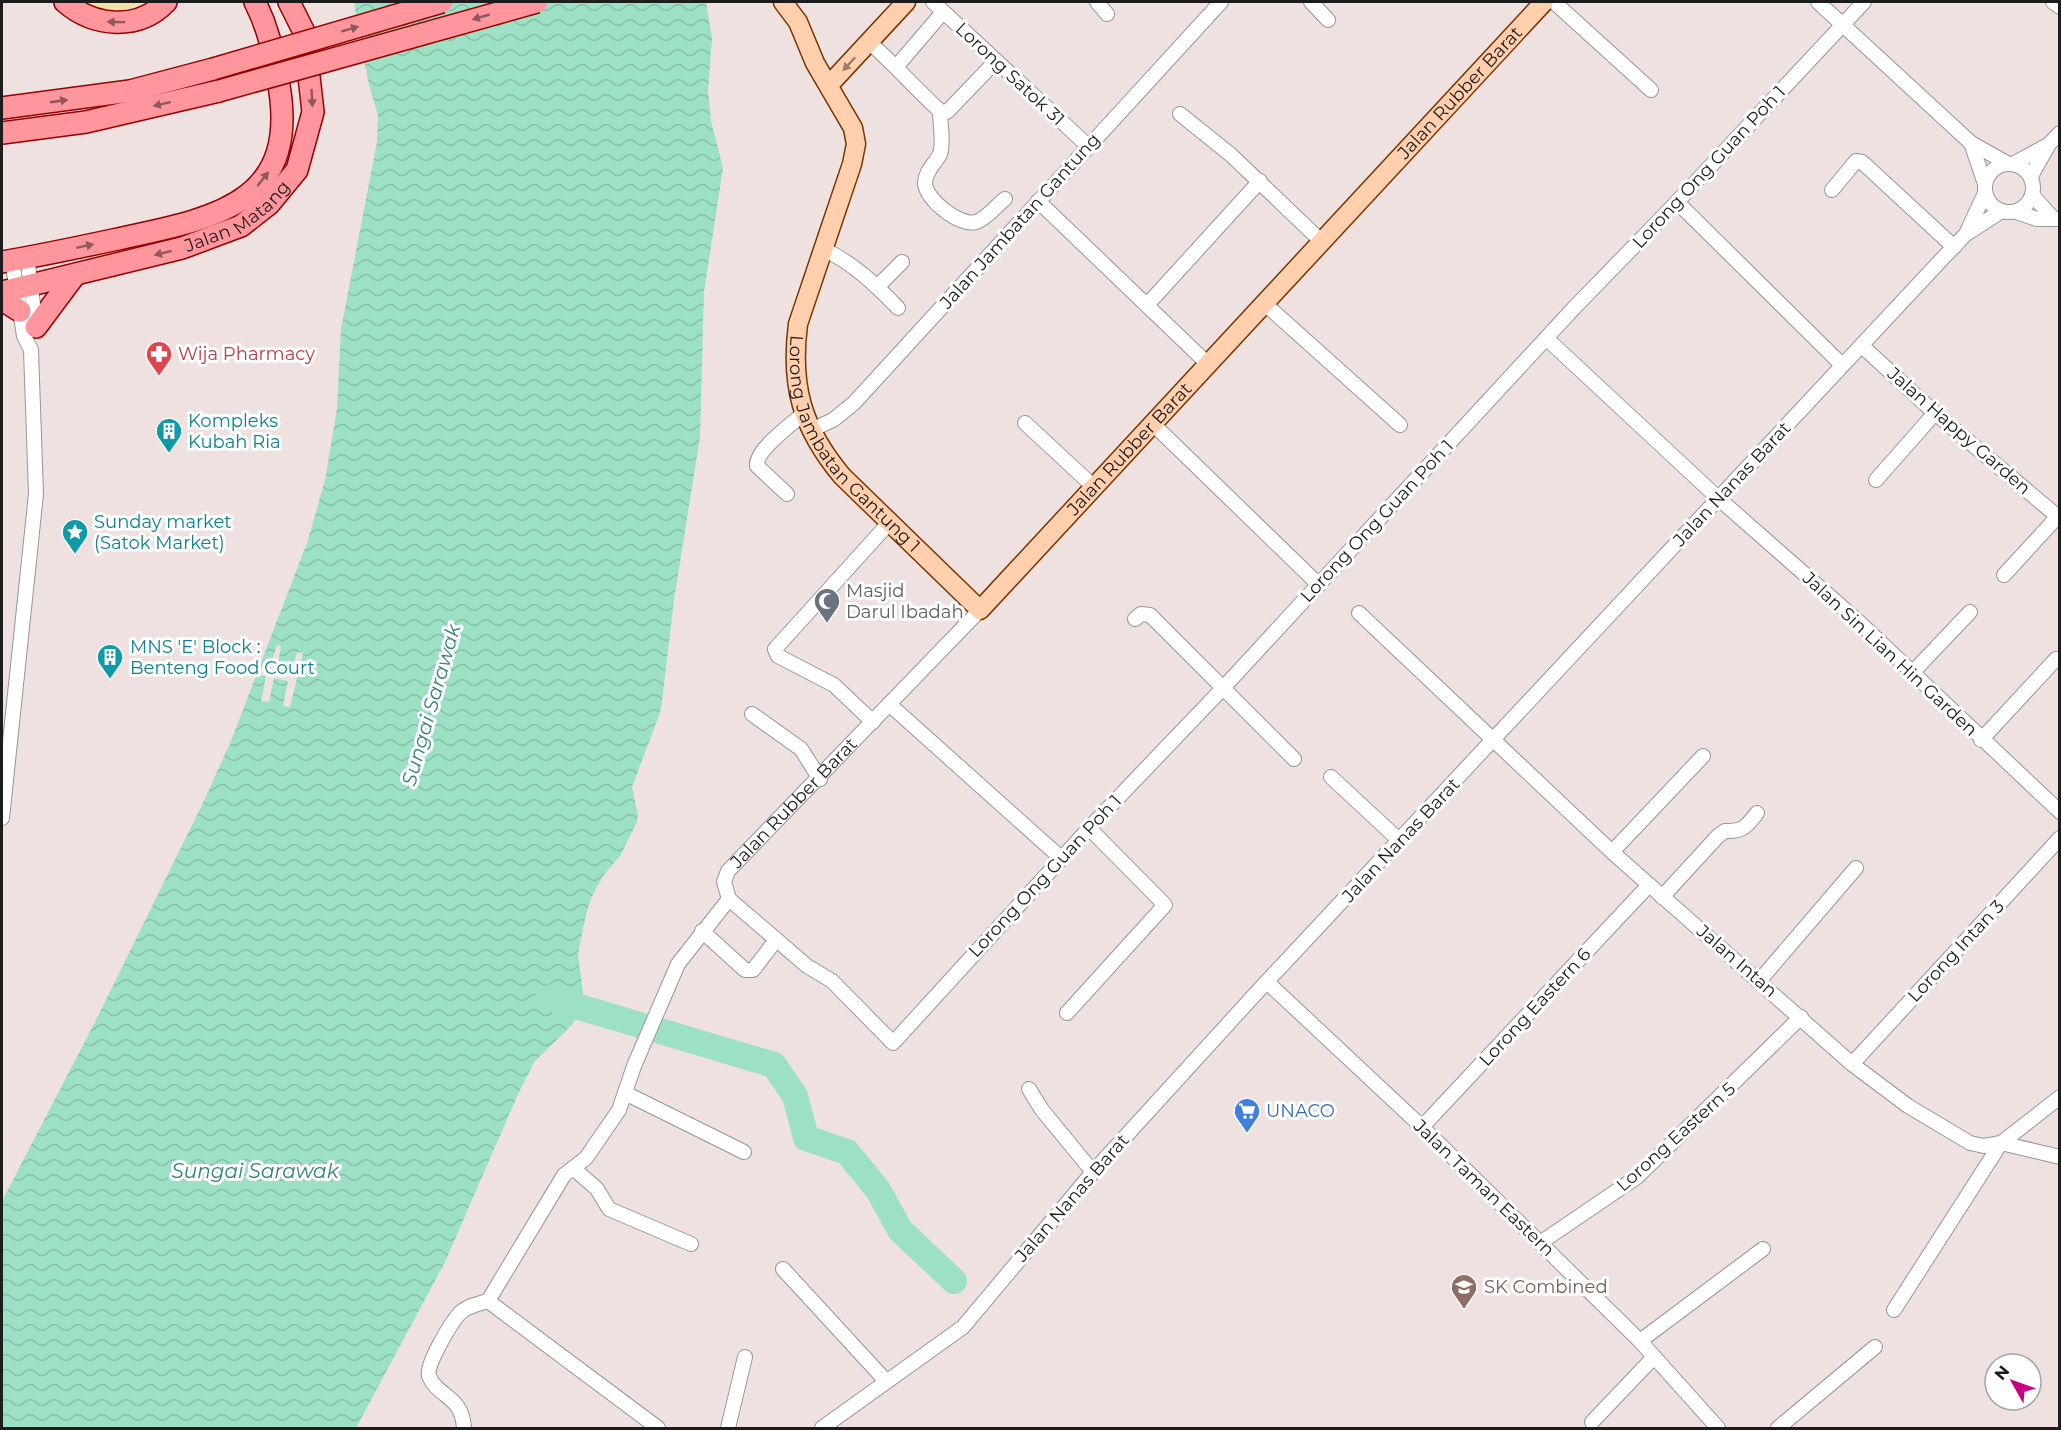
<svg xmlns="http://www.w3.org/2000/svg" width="2061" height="1430" font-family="Montserrat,sans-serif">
	<defs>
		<pattern id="water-waves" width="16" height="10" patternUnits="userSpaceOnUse" patternTransform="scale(1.5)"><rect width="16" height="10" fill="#9ce1c4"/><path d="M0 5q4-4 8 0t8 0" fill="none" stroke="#86c0a8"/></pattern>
	</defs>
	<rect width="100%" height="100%" fill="#efe1e0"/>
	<path fill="#eee3a1" d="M84,2h60c-19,10 -40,11 -60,0z"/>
	<path fill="url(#water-waves)" d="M354,2h352l6,36 -4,52 3,31 12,47 -19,124 -4,145 -26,163 -13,110 -29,77 6,29 -2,8 -16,32 -17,20 -12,22 -5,16 -8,40 5,39 -2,15 -9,17 -37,36 -17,33 -73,168 -89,166h-354v-227l94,-181 106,-215 29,-64 77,-201 17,-60 12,-71 4,-80 36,-187 1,-26 -10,-35z"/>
	<path fill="#efe1e0" d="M277,645l4,1 -4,25 14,4 6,-23 6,1 -13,54 -7,-1 5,-25 -14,-3 -5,24 -8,-1 5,-25 -10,-1 3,-8 10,2z"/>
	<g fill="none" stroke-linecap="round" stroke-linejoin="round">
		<path stroke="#9ce1c4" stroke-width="26" d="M549,998l225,67 21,31 11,42 41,14 31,38 22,40 54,51"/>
		<g stroke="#969696" stroke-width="16">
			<g id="street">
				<path d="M933,2l155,144"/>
				<path d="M1097,2l10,12"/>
				<path d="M1311,2l17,18"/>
				<path d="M1554,2l97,88"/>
				<path d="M1818,2l153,141 36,20"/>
				<path d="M2053,2l7,5"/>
				<path d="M869,42c25,22 46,46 71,69l7,1 49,-51"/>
				<path d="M897,66l46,-54"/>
				<path d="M940,111c0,12 4,32 0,43 -5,10 -15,17 -15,29 0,16 35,44 51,39 10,-3 20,-16 29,-23"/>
				<path d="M1180,114l51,41 90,86"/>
				<path d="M1971,143l14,41"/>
				<circle cx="2009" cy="188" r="24"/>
				<path d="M2013,164l35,-19"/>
				<path d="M2031,176l18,-32 11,-11"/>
				<path d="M1832,190l24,-29 6,1 92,85"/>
				<path d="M2033,196l19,21"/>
				<path d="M1038,201l171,164"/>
				<path d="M1677,202l165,163"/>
				<path d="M2016,212l21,7h23"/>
				<path d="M1966,234l19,-41"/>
				<path d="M823,249c29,13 53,36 75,59"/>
				<path d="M27,257l9,71"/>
				<path d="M877,287l25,-25"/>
				<path d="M1265,304l135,121"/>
				<path d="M1147,305l113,-124"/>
				<path d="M1546,338l172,160 141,124 201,190"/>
				<path d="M1862,346l73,67 122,103"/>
				<path d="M1025,423l69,64"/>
				<path d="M1153,424l166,161"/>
				<path d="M811,430l22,-10 21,-17 367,-401"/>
				<path d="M1876,480l59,-67"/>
				<path d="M787,494l-30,-28c-2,-16 34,-41 46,-52"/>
				<path d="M2004,575l56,-61"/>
				<path d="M1359,613l253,239 240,212 56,42 62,37 14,3 17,-3 59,14"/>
				<path d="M1135,619l6,-5 9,1 144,144"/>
				<path d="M1912,673l58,-61"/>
				<path d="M889,704l172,154"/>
				<path d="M752,714l49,35 19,30"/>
				<path d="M873,722l-39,-37 -56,-29 -3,-7 114,-126"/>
				<path d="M1981,740l75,-81"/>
				<path d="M1331,777l69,64"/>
				<path d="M2,818l34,-324 -5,-144 -7,-14 -12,-76"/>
				<path d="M1612,852l91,-96"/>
				<path d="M1662,897l56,-61 7,-5c18,1 22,-5 32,-18"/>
				<path d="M729,899l78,67 25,15 61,62 201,-220 130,-136 349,-378 104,-107 187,-200"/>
				<path id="s1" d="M729,899l-5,-17 4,-11 252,-261"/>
				<path d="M702,931l43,39h8l23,-30"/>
				<path d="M1760,980l96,-112"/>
				<path d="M1267,982l155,145 218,214 78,87"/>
				<path d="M1067,1013l98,-108 -76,-77"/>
				<path d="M1852,1064l208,-226"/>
				<path d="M1029,1089l13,21 51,62"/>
				<path d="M625,1093l119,59"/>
				<path d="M1422,1127l227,-242"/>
				<path d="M573,1168l24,21 12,20 82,35"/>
				<path d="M1540,1243l97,-66 164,-160"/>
				<path d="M783,1269l103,112"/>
				<path d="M488,1301l76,-126 22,-17 33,-48 15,-44 44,-102 51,-65"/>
				<path d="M1894,1310l107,-167 59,-46"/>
				<path d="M1640,1341l123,-92"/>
				<path d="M1592,1422l62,-65"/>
				<path d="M464,1428c-2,-33 -26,-30 -35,-52 -4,-10 22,-53 30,-62 7,-8 19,-10 29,-13l170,127"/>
				<path d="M728,1428l17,-71"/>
				<path d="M822,1428l141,-101 130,-155 166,-182 684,-732 23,-24 34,-22"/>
				<path d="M1778,1428l97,-81"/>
			</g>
		</g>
		<g stroke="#763700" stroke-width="21">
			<g id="secondary">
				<path id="s2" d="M783,2l15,20 17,41 38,65 3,16 -4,20 -54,160c-8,62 4,104 44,152l138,134 564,-608"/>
				<path d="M829,85l77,-83"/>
			</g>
		</g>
		<g stroke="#940300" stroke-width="24">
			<g id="primary">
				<path d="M65,2c29,25 73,29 101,0"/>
				<path d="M2,108l128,-17 83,-22"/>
				<path d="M2,133l84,-11 133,-31"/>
				<path d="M2,262c42,-7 83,-16 125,-25 95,-20 174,-38 151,-157 -6,-31 -9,-50 -23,-78"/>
				<path id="s3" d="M2,292l180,-44 59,-22 28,-22 28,-34 16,-58 -9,-80 -15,-30"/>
				<path d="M2,300l18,11"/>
				<path d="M36,327l38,-51"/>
			</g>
		</g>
		<use href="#street" stroke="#fff" stroke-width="14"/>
		<use href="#secondary" stroke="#ffcfae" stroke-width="18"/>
		<use href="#primary" stroke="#ff959d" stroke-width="21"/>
		<g stroke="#940300" stroke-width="24" stroke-linecap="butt">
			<path id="primary-bridge" d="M213,69l229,-67
				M219,91l318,-89"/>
		</g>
		<use href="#primary-bridge" stroke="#ff959d" stroke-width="21"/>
	</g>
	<defs><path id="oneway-solid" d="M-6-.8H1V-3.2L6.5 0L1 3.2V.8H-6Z" transform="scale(1.5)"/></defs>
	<g fill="#8e585c">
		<use href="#oneway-solid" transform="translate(481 17) rotate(164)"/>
		<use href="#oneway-solid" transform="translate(116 22) rotate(-179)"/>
		<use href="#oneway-solid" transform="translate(350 29) rotate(-16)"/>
		<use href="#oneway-solid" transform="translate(312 98) rotate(87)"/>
		<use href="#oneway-solid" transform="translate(59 101) rotate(-8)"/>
		<use href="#oneway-solid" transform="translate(162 104) rotate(167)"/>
		<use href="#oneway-solid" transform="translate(263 179) rotate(-52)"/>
		<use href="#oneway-solid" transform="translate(85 246) rotate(-12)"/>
		<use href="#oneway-solid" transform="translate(163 253) rotate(166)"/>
	</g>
	<use fill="#997e6c" href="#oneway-solid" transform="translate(849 64) rotate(133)"/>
	<defs>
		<g id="pharmacy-pin" transform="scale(1.35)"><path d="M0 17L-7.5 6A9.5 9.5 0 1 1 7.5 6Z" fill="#e0444e" stroke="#fff"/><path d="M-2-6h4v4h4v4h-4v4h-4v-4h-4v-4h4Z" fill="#fff"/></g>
		<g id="building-pin" transform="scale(1.35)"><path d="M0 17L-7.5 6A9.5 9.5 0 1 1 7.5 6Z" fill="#0f9aa8" stroke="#fff"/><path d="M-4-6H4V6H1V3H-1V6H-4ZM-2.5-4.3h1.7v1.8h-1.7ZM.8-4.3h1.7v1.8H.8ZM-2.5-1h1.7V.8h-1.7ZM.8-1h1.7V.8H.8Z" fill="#fff"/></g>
		<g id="sight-pin" transform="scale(1.35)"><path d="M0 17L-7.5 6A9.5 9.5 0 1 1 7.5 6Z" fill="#0f9aa8" stroke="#fff"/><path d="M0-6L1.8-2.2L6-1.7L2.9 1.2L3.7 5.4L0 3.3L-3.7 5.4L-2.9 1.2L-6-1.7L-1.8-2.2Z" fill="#fff"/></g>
		<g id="mosque-pin" transform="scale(1.35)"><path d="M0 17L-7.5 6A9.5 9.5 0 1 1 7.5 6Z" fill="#6b7280" stroke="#fff"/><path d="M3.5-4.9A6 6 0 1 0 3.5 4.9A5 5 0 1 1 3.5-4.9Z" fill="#fff"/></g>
		<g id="supermarket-pin" transform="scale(1.35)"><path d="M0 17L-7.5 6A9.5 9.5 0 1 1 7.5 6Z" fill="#3f7fe0" stroke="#fff"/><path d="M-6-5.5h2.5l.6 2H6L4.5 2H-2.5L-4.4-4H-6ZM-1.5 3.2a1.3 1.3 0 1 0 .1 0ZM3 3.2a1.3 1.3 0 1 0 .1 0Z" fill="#fff"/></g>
		<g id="school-pin" transform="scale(1.35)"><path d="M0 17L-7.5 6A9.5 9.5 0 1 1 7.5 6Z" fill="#8d6e63" stroke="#fff"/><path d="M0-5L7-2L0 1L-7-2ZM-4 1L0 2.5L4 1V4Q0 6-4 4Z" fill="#fff"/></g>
	</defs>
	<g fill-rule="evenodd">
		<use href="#pharmacy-pin" x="159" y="354"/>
		<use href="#building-pin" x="169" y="431"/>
		<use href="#sight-pin" x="75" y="532"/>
		<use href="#mosque-pin" x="827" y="601"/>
		<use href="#building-pin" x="110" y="657"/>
		<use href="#supermarket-pin" x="1247" y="1111"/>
		<use href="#school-pin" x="1464" y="1287"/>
	</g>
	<g text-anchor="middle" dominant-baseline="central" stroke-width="6" stroke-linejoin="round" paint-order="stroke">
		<g font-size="18" fill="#1c1c1c" stroke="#fff">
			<text transform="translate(1010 74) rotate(43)">Lorong Satok 31</text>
			<text stroke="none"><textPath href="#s2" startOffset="1412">Jalan Rubber Barat</textPath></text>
			<text transform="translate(1709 167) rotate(-47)">Lorong Ong Guan Poh 1</text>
			<text stroke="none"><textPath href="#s3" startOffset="250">Jalan Matang</textPath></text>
			<text transform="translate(1020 221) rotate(-48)">Jalan Jambatan Gantung</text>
			<text transform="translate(1959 431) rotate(41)">Jalan Happy Garden</text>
			<text stroke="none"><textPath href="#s2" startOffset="490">Lorong Jambatan Gantung 1</textPath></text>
			<text stroke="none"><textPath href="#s2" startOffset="926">Jalan Rubber Barat</textPath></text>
			<text transform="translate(1732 484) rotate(-47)">Jalan Nanas Barat</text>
			<text transform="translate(1377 521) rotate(-47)">Lorong Ong Guan Poh 1</text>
			<text transform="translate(1890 654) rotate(43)">Jalan Sin Lian Hin Garden</text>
			<text stroke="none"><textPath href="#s1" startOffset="124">Jalan Rubber Barat</textPath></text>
			<text transform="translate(1401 840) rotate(-47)">Jalan Nanas Barat</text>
			<text transform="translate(1045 876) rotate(-47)">Lorong Ong Guan Poh 1</text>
			<text transform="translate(1956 951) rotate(-47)">Lorong Intan 3</text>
			<text transform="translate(1737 961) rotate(41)">Jalan Intan</text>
			<text transform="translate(1535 1007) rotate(-47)">Lorong Eastern 6</text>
			<text transform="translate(1676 1137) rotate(-42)">Lorong Eastern 5</text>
			<text transform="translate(1484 1188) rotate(44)">Jalan Taman Eastern</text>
			<text transform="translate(1072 1198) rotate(-49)">Jalan Nanas Barat</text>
		</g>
		<g font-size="18" fill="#be3a42" stroke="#fff" text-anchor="start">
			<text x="178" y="354">Wija Pharmacy</text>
		</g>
		<g font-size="18" fill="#0d838f" stroke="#fff" text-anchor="start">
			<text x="188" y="421">Kompleks<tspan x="188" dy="21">Kubah Ria</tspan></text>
			<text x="94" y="522">Sunday market<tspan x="94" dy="21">(Satok Market)</tspan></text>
			<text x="130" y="647">MNS 'E' Block :<tspan x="130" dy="21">Benteng Food Court</tspan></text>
		</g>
		<g font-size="18" fill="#5b616d" stroke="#fff" text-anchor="start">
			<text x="846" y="591">Masjid<tspan x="846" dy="21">Darul Ibadah</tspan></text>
		</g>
		<g font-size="18" fill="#366cbe" stroke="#fff" text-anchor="start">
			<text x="1266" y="1111">UNACO</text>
		</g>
		<g font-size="18" fill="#785e54" stroke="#fff" text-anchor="start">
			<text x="1484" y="1287">SK Combined</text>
		</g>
		<g font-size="20" font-style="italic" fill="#338276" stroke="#fff">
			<text transform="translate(431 705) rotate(-74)">Sungai Sarawak</text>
			<text x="255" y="1171">Sungai Sarawak</text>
		</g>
	</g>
	<rect width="2061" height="1430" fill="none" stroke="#1c1c1c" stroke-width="6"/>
	<g transform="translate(2013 1382) rotate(310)"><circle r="28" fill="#ffffff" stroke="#a4a4a4" stroke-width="1.5"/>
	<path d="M0-4.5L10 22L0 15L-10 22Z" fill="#c80081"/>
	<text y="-9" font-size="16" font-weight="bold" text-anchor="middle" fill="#1c1c1c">N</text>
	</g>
</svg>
